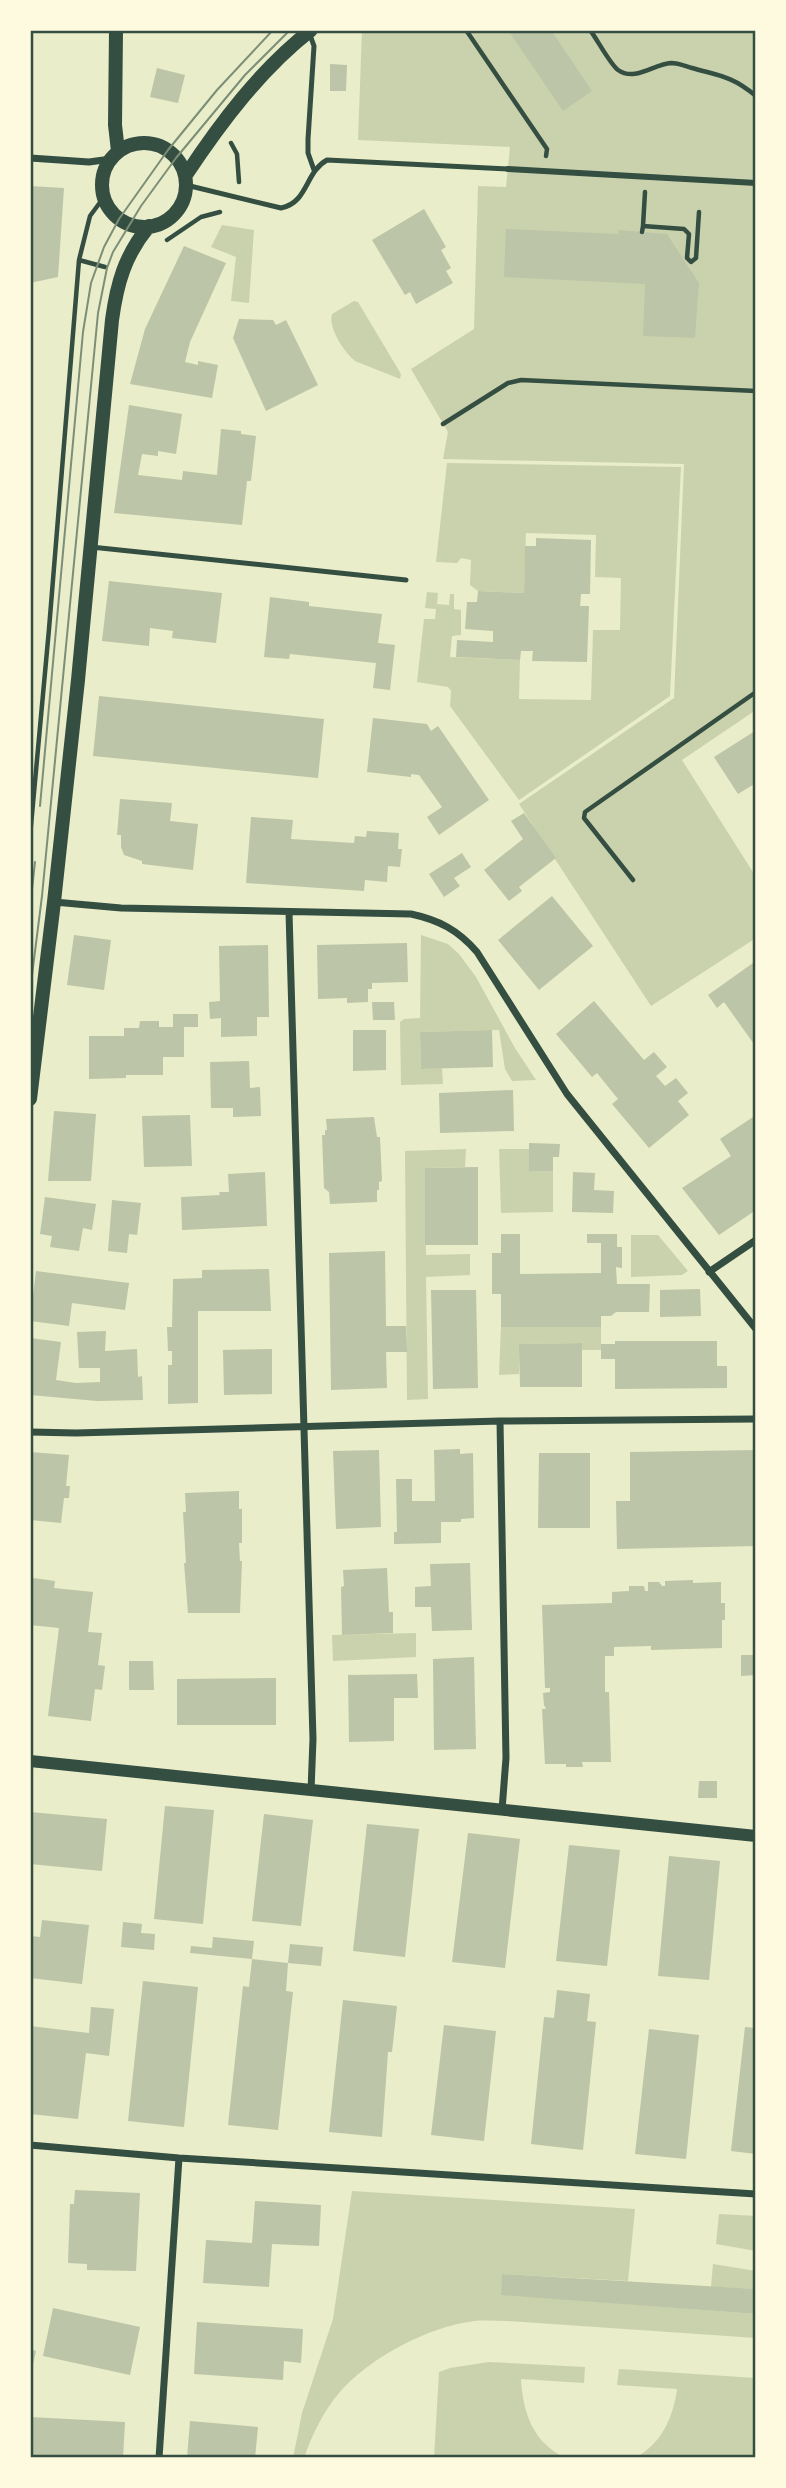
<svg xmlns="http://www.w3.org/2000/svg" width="786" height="2488" font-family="'Space Grotesk',sans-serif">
	<rect width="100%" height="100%" fill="#e9edc9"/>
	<path fill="#cad2ad" d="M362,30h394v680l-74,50 74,117v61l-105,68 -132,-202 155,-106 10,-234 -241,-5 5,-27 -37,-63 63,-40 4,-143 28,1 4,-40 -152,-7z
		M222,225l32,5 -5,73 -18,-2 5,-44 -25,-10z
		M354,301l4,1 43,72 -1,5 -45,-18c-11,-9 -27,-33 -23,-47z
		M447,463l234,4 -11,229 -151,104 -69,-94 1,-15 -3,-4 -31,-5 7,-63h11l1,-10 -11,-1 2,-16 11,1 -1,11 12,1 1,-11h4v15l7,1v25l-9,1 -2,21 70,3 -1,39 72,1 2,-70h27l1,-52 -26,-1 1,-42 -70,-2 -2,60 -46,-2 -8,-6 1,-25 -10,-2 -4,5 -21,-1z
		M421,935l27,9 11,10 17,23 39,71 21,32 -24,1 -7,-12 -6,-39 -79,2 1,37 21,-1 1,16 -42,1 -1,-63 4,-3 16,-1z
		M466,1149l-1,18 -40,1 1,87 44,-1v21l-44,2 2,122 -21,1 -2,-249z
		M499,1149h30v21l24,1v41l-52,1z
		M631,1235h27l30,36 -6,4 -51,2z
		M501,1327h100v23h-19v-7l-62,1 -1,30 -20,1z
		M416,1633v24l-83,4 -1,-26z
		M352,2191l283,18 -7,72 -125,-7 -2,20 255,20v24l-249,-17c-11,0 -22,-1 -33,0 -46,6 -104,36 -135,72 -16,19 -27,42 -35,65h-11l9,-45 31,-94z
		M719,2214l37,2v35l-40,-7z
		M713,2264l43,7v18l-45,-2z
		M489,2362l96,5 -1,16 -63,-4c2,34 12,64 45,79h-132l5,-86 11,-4z
		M619,2369l137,9v80h-121c27,-15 38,-40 42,-69l-60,-4z"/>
	<path fill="#bcc5a7" d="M508,30h28l1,2 4,-2h10l41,61 -29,20z
		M330,64l17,1 -1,26h-16z
		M157,68l28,7 -7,28 -28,-6z
		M30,186l34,2 -6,89 -28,6z
		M424,209l22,38 -5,3 10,18 -5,3 7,12 -37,21 -6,-12 -5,3 -33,-55z
		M506,229l112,5v-4l49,4 32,49 -4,55 -52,-2 2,-52 -141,-7z
		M184,246l42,17 -36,79 -5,20 13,3v-4l20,4 -6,33 -82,-14 15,-55z
		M239,319l34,1 3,5 10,-5 32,65 -52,26 -33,-73z
		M129,405l53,9 -6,40 -18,-3v5l-16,-2 -4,21 44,5 1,-9 34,4 4,-46 20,2v3l15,2 -5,45h-4l-5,44 -128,-12z
		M536,538l55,2 -1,54h-9l-1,12h9l-2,56 -55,-1 1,-10h-12l-1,9 -64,-3 1,-17 36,2v-11l-28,-2 2,-27h10l1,-11 46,2 1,-47h11z
		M109,581l113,12 -6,50 -44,-5 1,-7 -23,-3 -1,18 -47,-5z
		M270,597l39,5v4l73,8 -4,29 17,2 -5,45 -17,-2 3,-25 -86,-9 -1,5 -25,-2z
		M99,696l225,23 -6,59 -225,-22z
		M373,718l54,6 4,7 7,-5 51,74 -50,35 -12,-18 15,-10 -23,-32 -8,-1v3l-44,-5z
		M755,731l1,52 -18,11 -24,-37z
		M120,799l52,4 -2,18 28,3 -5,46 -51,-6v-3l-18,-6 -3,-8v-12h-4z
		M524,813l32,45 -37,29 3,4 -13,10 -25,-31 39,-31 -12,-18z
		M251,817l42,3 -2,19 63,4 1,-7 11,1 1,-6 32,2 -1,16h4l-2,18 -12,-1 -1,16 -22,-2 -1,11 -118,-8z
		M462,853l9,14 -17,11 6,8 -16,11 -15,-23z
		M552,896l41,50 -54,44 -41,-50z
		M74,935l37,5 -7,50 -37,-5z
		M407,943l1,39 -36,1v6h-4v13l-21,1v-5l-29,1 -1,-54z
		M268,945l1,72h-12v19l-36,1v-19l-11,1 -1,-17 11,-1 -1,-55z
		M753,963l3,5v79l-32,-45 -7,6 -9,-13z
		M594,1001l50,59 10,-8 13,15 -11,9 9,10 11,-8 12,15 -10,8 11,14 -40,33 -37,-44 6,-5 -21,-26 -5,4 -36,-43z
		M372,1002h22l1,18h-22z
		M173,1014h25v13h-14v30h-21v18h-37v3l-37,1v-43h35v-8h15l1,-7h19v6h14z
		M353,1030h33v40l-33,1z
		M492,1030l1,37 -72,2 -1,-37z
		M249,1061l1,27 10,-1 1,29 -28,1v-9h-22l-1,-46z
		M513,1090l1,41 -74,2 -1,-40z
		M54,1111l42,3 -5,67h-43z
		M190,1115l2,51 -48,1 -2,-51z
		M756,1115v95l-37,25 -37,-47 49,-32 -11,-17z
		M374,1117l3,20h3l2,44 -3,1v8h-2v12l-47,2 -1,-12 -5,-4 -2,-53h3v-5h2l-1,-11z
		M529,1143l31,1 -1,13h-6v14h-24z
		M478,1167v78h-53v-77z
		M265,1172l2,54 -85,4 -1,-33 39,-2 -1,-3h10l-1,-18z
		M573,1172l22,1 -1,17 20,1 -1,22 -41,-1z
		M45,1197l51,7 -4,26 -9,-2 -4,23 -29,-4 2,-11 -12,-2z
		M112,1200l29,3 -4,32 -8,-1 -2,19 -19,-2z
		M501,1234h19v40l81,-1v-30h-14v-9h30v13h5v21l-6,-1 1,17h33l-1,28h-33l-5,4h-10v11h-100v-33h-9v-41h9z
		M385,1251l1,75h20l1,26h-21l1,36 -56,2 -2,-137z
		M269,1269l2,42h-73v92l-30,1v-39h4v-14h-4l-1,-24h5l1,-48 29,-1v-8z
		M36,1271l93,12 -4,27 -53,-7 -3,23 -39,-5z
		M700,1289l1,27 -41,1v-27z
		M431,1290h45l2,98 -45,1z
		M106,1331l-1,20 32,-2 1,28 4,-1 1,24 -46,1 -67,-6v-57l31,4 -5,38 20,3 24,-1v-14h-21l-2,-36z
		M615,1341h102v25h10v22l-112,1v-30h-14v-15h14z
		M582,1343v44h-62l-1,-43z
		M272,1349v45l-48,1 -1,-45z
		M460,1449v5l13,-1 1,65 -13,1v3h-20v21l-47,1v-12h3l-1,-53h16v22h23l-1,-51z
		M379,1450l2,77 -45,2 -3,-78z
		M756,1450v96l-139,3 -1,-48h14v-49z
		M30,1452l39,3 -3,31h4l-1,12h-5l-3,25 -31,-3z
		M539,1453h51v75h-52z
		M239,1491v18h3v34h-3l1,18h2l-2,52h-52l-4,-50h2l-3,-51h3l-1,-19z
		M470,1563l2,67 -40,1 -1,-24h-16v-20l16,-1 -1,-22z
		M387,1568l2,44h4v21l-51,2 -1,-48 3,-1 -1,-16z
		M33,1578l22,3 -1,7 39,4 -5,40 14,1 -4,32 7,1 -3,24 -7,-1 -4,32 -43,-5 11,-88 -29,-3v-40h3z
		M693,1580v3l28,-1v21h4v17h-3v28l-71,2v-4l-37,1v9h-9v36h4l2,70h-29l1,5h-17v-3h-21l-3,-55h4l-2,-4 -1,-12 7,-1v-4h-5l-3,-83 70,-2v-11l17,-1v-5h15l1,5h3v-9h11l3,4h3v-5z
		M741,1655h15v20l-15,1z
		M474,1657l2,92 -42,1 -1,-91z
		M129,1661h24l1,29h-25z
		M417,1674l1,24h-24v43l-45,1 -1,-67z
		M276,1678v47h-99v-46z
		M699,1781h18v17h-19z
		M165,1806l49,4 -11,114 -49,-5z
		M30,1812l77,7 -5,52 -72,-7z
		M264,1814l49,6 -12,106 -49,-5z
		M367,1824l52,5 -14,128 -52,-6z
		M468,1833l52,6 -15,129 -53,-6z
		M569,1845l51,5 -13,116 -51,-5z
		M669,1856l51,5 -11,119 -51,-4z
		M42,1920l47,5 -7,59 -52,-6v-42l10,1z
		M123,1922l19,2 -1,9 14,1 -1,16 -33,-3z
		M213,1937l41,4 -2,18 -62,-6 1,-7 21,2z
		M290,1944l33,3 -2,19 -33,-3z
		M252,1959l36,4 -2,28 7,1 -15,138 -50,-5 15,-139 6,1z
		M143,1981l55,6 -14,140 -56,-6z
		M557,1990l33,4 -3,27 9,1 -13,128 -52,-6 13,-127 10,1z
		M343,2000l54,6 -5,46h-4l-6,85 -53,-5z
		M91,2007l23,2 -5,47 -23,-3 -8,66 -48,-5v-88l59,7z
		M444,2025l52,6 -12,110 -53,-6z
		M745,2027l11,1v126l-25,-3z
		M649,2029l50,6 -13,124 -51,-5z
		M75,2190l65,3 -4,78 -49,-1v-6l-19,-1 2,-59h4z
		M255,2201l66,4 -2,41 -47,-2 -3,43 -66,-4 3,-43 46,3z
		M502,2274l254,15v25l-255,-19z
		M53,2308l87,19 -10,48 -87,-19z
		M197,2322l106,7 -2,34 -17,-2 -1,19 -89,-6z
		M30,2349l6,2 -5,22h-1z
		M30,2417l95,5 -2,36h-93z
		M190,2421l68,6 -3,31h-68z"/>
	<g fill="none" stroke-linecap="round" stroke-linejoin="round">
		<path stroke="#344e41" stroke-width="4.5" d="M466,30l81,119 -1,7
			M590,30c7,9 20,34 28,40 17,12 36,-6 53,-7 7,0 14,3 21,5 28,8 40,8 64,28
			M231,143l6,11 2,28
			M643,226l2,-34
			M642,232l1,-6 41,3 5,5 -2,24 4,4 5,-4 3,-46
			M167,240l34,-23 19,-5
			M79,260l26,7
			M443,424l65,-41 13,-3 235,11
			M30,836l19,-207 30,-369 11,-44 14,-19
			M633,880l-49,-62 1,-6 171,-120"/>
		<path stroke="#344e41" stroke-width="5" d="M310,35l4,11 -6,93v14l6,17
			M186,185l95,23c27,-5 24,-36 46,-48l181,9
			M91,547l315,33"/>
		<path stroke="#344e41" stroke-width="6" d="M508,169l248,14"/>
		<path stroke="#344e41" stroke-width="7" d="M30,158l59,4 22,-3
			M54,902l67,6 290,6c28,6 47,16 66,38l90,142 189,235
			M289,912l24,827 -2,52
			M709,1272l47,-32
			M500,1421l6,337 -4,52
			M30,1432l46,1 424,-12 256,-2
			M30,2145l149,13 577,36
			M159,2458l20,-300"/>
		<path stroke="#344e41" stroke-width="12" d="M30,1761l726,75"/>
		<path stroke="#344e41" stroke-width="14" d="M116,30l-1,95 3,26
			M102 185a42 42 0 1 1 84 0a42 42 0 1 1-84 0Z
			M186,175c35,-53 75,-106 125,-145
			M30,1099l24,-197 24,-222 34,-360c5,-37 13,-65 37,-94"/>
		<path stroke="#7c8e77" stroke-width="2" d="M40,806l43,-474 8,-49 13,-36 15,-28 49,-69 49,-60 56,-60
			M30,908l5,-46
			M30,991l12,-95 56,-583 9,-45 6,-16 28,-46 35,-48 69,-83 45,-45"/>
	</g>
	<rect width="786" height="2488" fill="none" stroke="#fefae0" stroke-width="63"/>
	<rect x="32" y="32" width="722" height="2424" fill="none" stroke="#344e41" stroke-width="2.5"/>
</svg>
